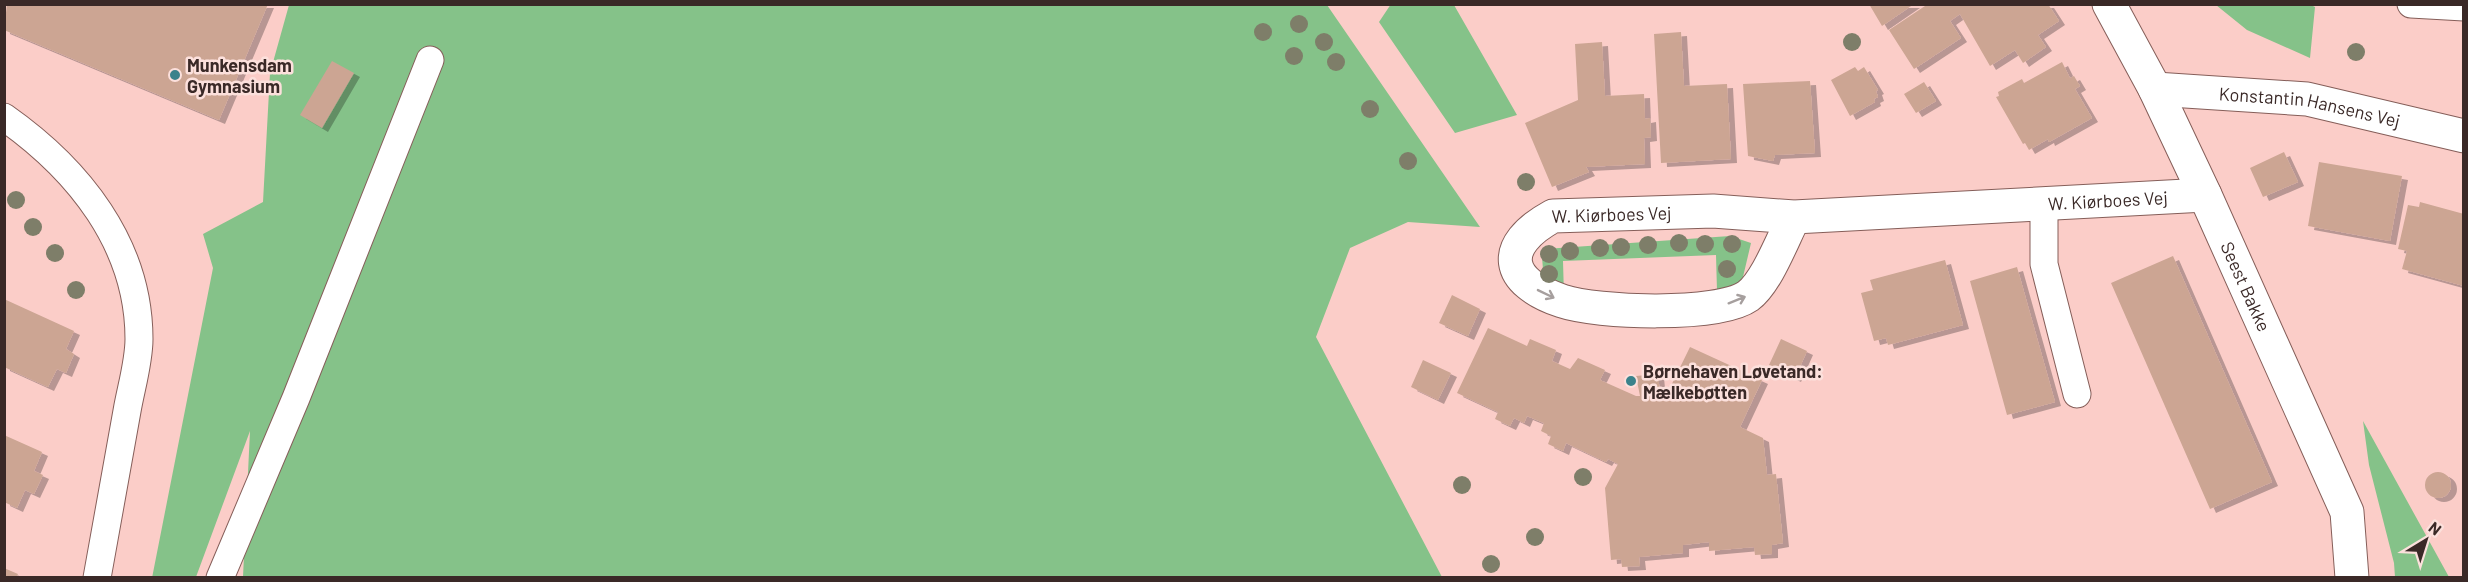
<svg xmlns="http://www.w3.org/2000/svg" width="2468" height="582" font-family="Barlow,sans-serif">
	<defs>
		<filter id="shadow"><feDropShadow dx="6" dy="4" stdDeviation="0" flood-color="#0004"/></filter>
	</defs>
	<rect width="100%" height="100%" fill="#fbcdc8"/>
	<path fill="#85c289" d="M1391,4l63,1 63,110 -62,18 -76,-111z
		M289,5h1038l153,222 -72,-5 -58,26 -34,89 126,240h-1199l7,-146 -54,146 -44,1 61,-310 -10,-34 60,-32 7,-129z
		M2216,5h95l4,2 -5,51 -63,-28z
		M1730,236l21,7 -8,34 -8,10 -18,4 -1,-36 -153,6 1,35 -20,-14 -2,-25 3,-8z
		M2363,421l86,156h-54l-1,-14 -25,-98z"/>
	<path fill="#cca593" filter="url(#shadow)" d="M7,4h261l-49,116 -215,-90z
		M1869,4h45l-32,22z
		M1928,4h120l11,17 -21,14 8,12 -23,16 -8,-13 -25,16 -30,-52 -10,7 11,17 -47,31 -25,-39z
		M1681,32l3,54 43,-2 4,75 -70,4 -7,-129z
		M1602,42l3,54 39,-2 1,25 5,-1 1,19 -7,1 1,26 -59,3 3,5 -37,15 -27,-64 53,-23 -3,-56z
		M332,61l22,12 -32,55 -22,-13z
		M2062,62l8,16 4,-2 6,10 -5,3 17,29 -43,24 -1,-3 -19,11 -4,-7 -2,1 -27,-47 3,-1 -1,-4 24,-13 2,4z
		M1855,67l3,4 6,-4 14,23 -2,1 2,6 -4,2 1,3 -25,14 -19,-36z
		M1810,81l5,72 -40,2 -2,6 -25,-5 -5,-72z
		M1924,82l12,19 -20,12 -12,-19z
		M2284,152l14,30 -35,15 -13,-29z
		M2319,162l83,14 -12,65 -82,-15z
		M2420,202l44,12v72l-62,-17 5,-18 -9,-2 10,-44 11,2z
		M2173,256l99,226 -62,27 -99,-226z
		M1945,260l18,65 -75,20 -2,-7 -12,3 -13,-48 12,-3 -3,-10z
		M2017,267l38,135 -48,13 -37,-134z
		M1452,295l28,14 -12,27 -29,-13z
		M4,299l70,32 -8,18 8,5 -8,19 -9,-4 -9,18 -44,-20z
		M1488,328l39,18 3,-7 26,11 -4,11 18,8 8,-11 27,12 -5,10 36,16h4l-4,-20 22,-2 2,20 6,2 24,-49 72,33 -22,47 23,11 4,37 9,-1 7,69 -11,2v9l-17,1 -1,-8 -45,4v-9l-26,3v8l-44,4 1,9 -18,1 -1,-8 -10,1 -6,-72 13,-24 -10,-5 -2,3 -40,-19 -3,8 -15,-7 3,-8 -10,-5 3,-8 -17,-7 -3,7 -10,-5 -4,8 -15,-7 3,-7 -41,-19z
		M1781,339l26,12 -12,27 -26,-13z
		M1423,360l28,13 -13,27 -27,-13z
		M4,435l38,17 -8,19 9,4 -9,19 -9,-4 -8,18 -13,-6z
		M2425 485a13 13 0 1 1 26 0a13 13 0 1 1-26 0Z
		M4,568l14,6 -2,4h-12z"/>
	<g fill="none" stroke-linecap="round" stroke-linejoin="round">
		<g stroke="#855e59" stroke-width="29">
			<path id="service" d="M2411,4l53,3
				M4,117c74,52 135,127 135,222 0,23 -8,49 -12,72 -10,55 -20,111 -30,167
				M2044,204v60l33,130
				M220,578l76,-180 134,-338"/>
		</g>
		<g stroke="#855e59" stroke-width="35">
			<g id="minor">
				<path id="s1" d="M2109,4l46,85 50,106 142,317 5,66"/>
				<path id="s2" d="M2155,89l152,10 157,37"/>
				<path id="s3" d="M1794,217c-11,21 -27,65 -46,79 -30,21 -151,17 -186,5 -57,-19 -64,-55 -9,-85l160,-5 81,6 411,-22"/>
			</g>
		</g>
		<use href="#service" stroke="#fff" stroke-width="27"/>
		<use href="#minor" stroke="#fff" stroke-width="33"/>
	</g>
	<g fill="#7e7e69">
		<circle cx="1299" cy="24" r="9"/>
		<circle cx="1263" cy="32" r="9"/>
		<circle cx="1324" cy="42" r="9"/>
		<circle cx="1852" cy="42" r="9"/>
		<circle cx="2356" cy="52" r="9"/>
		<circle cx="1294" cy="56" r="9"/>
		<circle cx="1336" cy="62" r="9"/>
		<circle cx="1370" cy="109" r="9"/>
		<circle cx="1408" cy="161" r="9"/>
		<circle cx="1526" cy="182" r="9"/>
		<circle cx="16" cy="200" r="9"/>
		<circle cx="33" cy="227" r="9"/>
		<circle cx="1679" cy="243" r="9"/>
		<circle cx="1705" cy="244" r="9"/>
		<circle cx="1732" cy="244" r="9"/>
		<circle cx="1648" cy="245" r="9"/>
		<circle cx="1621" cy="247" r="9"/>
		<circle cx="1600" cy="248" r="9"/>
		<circle cx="1570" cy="251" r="9"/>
		<circle cx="55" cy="253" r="9"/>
		<circle cx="1549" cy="254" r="9"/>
		<circle cx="1727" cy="269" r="9"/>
		<circle cx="1549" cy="274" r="9"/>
		<circle cx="76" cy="290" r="9"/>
		<circle cx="1583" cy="477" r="9"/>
		<circle cx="1462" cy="485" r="9"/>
		<circle cx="1535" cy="537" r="9"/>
		<circle cx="1491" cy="564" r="9"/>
	</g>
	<defs><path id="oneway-shaft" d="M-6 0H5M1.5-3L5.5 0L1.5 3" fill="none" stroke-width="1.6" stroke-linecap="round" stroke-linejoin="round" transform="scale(1.5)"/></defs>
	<g stroke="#a69f9e">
		<use href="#oneway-shaft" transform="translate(1546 294) rotate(26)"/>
		<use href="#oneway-shaft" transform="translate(1737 300) rotate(-22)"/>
	</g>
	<g fill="#3b828b" stroke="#fce0dc" stroke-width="2">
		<circle cx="175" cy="75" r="6"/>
		<circle cx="1631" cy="381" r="6"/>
	</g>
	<g text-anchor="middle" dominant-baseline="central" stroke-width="5" stroke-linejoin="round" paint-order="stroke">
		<g font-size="18" font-weight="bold" fill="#3a2927" stroke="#fce0dc" text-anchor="start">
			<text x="187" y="65">Munkensdam<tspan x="187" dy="21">Gymnasium</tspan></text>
			<text x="1643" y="371">Børnehaven Løvetand:<tspan x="1643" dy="21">Mælkebøtten</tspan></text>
		</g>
		<g font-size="18" fill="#3a2927" stroke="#fce0dc">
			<text stroke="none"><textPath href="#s2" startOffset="156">Konstantin Hansens Vej</textPath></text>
			<text stroke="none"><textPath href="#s3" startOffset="963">W. Kiørboes Vej</textPath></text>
			<text stroke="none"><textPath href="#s3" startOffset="466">W. Kiørboes Vej</textPath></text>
			<text stroke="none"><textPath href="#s1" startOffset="314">Seest Bakke</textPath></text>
		</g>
	</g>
	<rect width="2468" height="582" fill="none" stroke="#3a2927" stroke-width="12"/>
	<g transform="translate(2426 540) rotate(38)" stroke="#fce0dc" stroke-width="4.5" paint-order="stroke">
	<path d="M0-4.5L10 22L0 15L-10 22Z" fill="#3a2927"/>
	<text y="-9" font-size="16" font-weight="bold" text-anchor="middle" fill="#3a2927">N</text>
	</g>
</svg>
